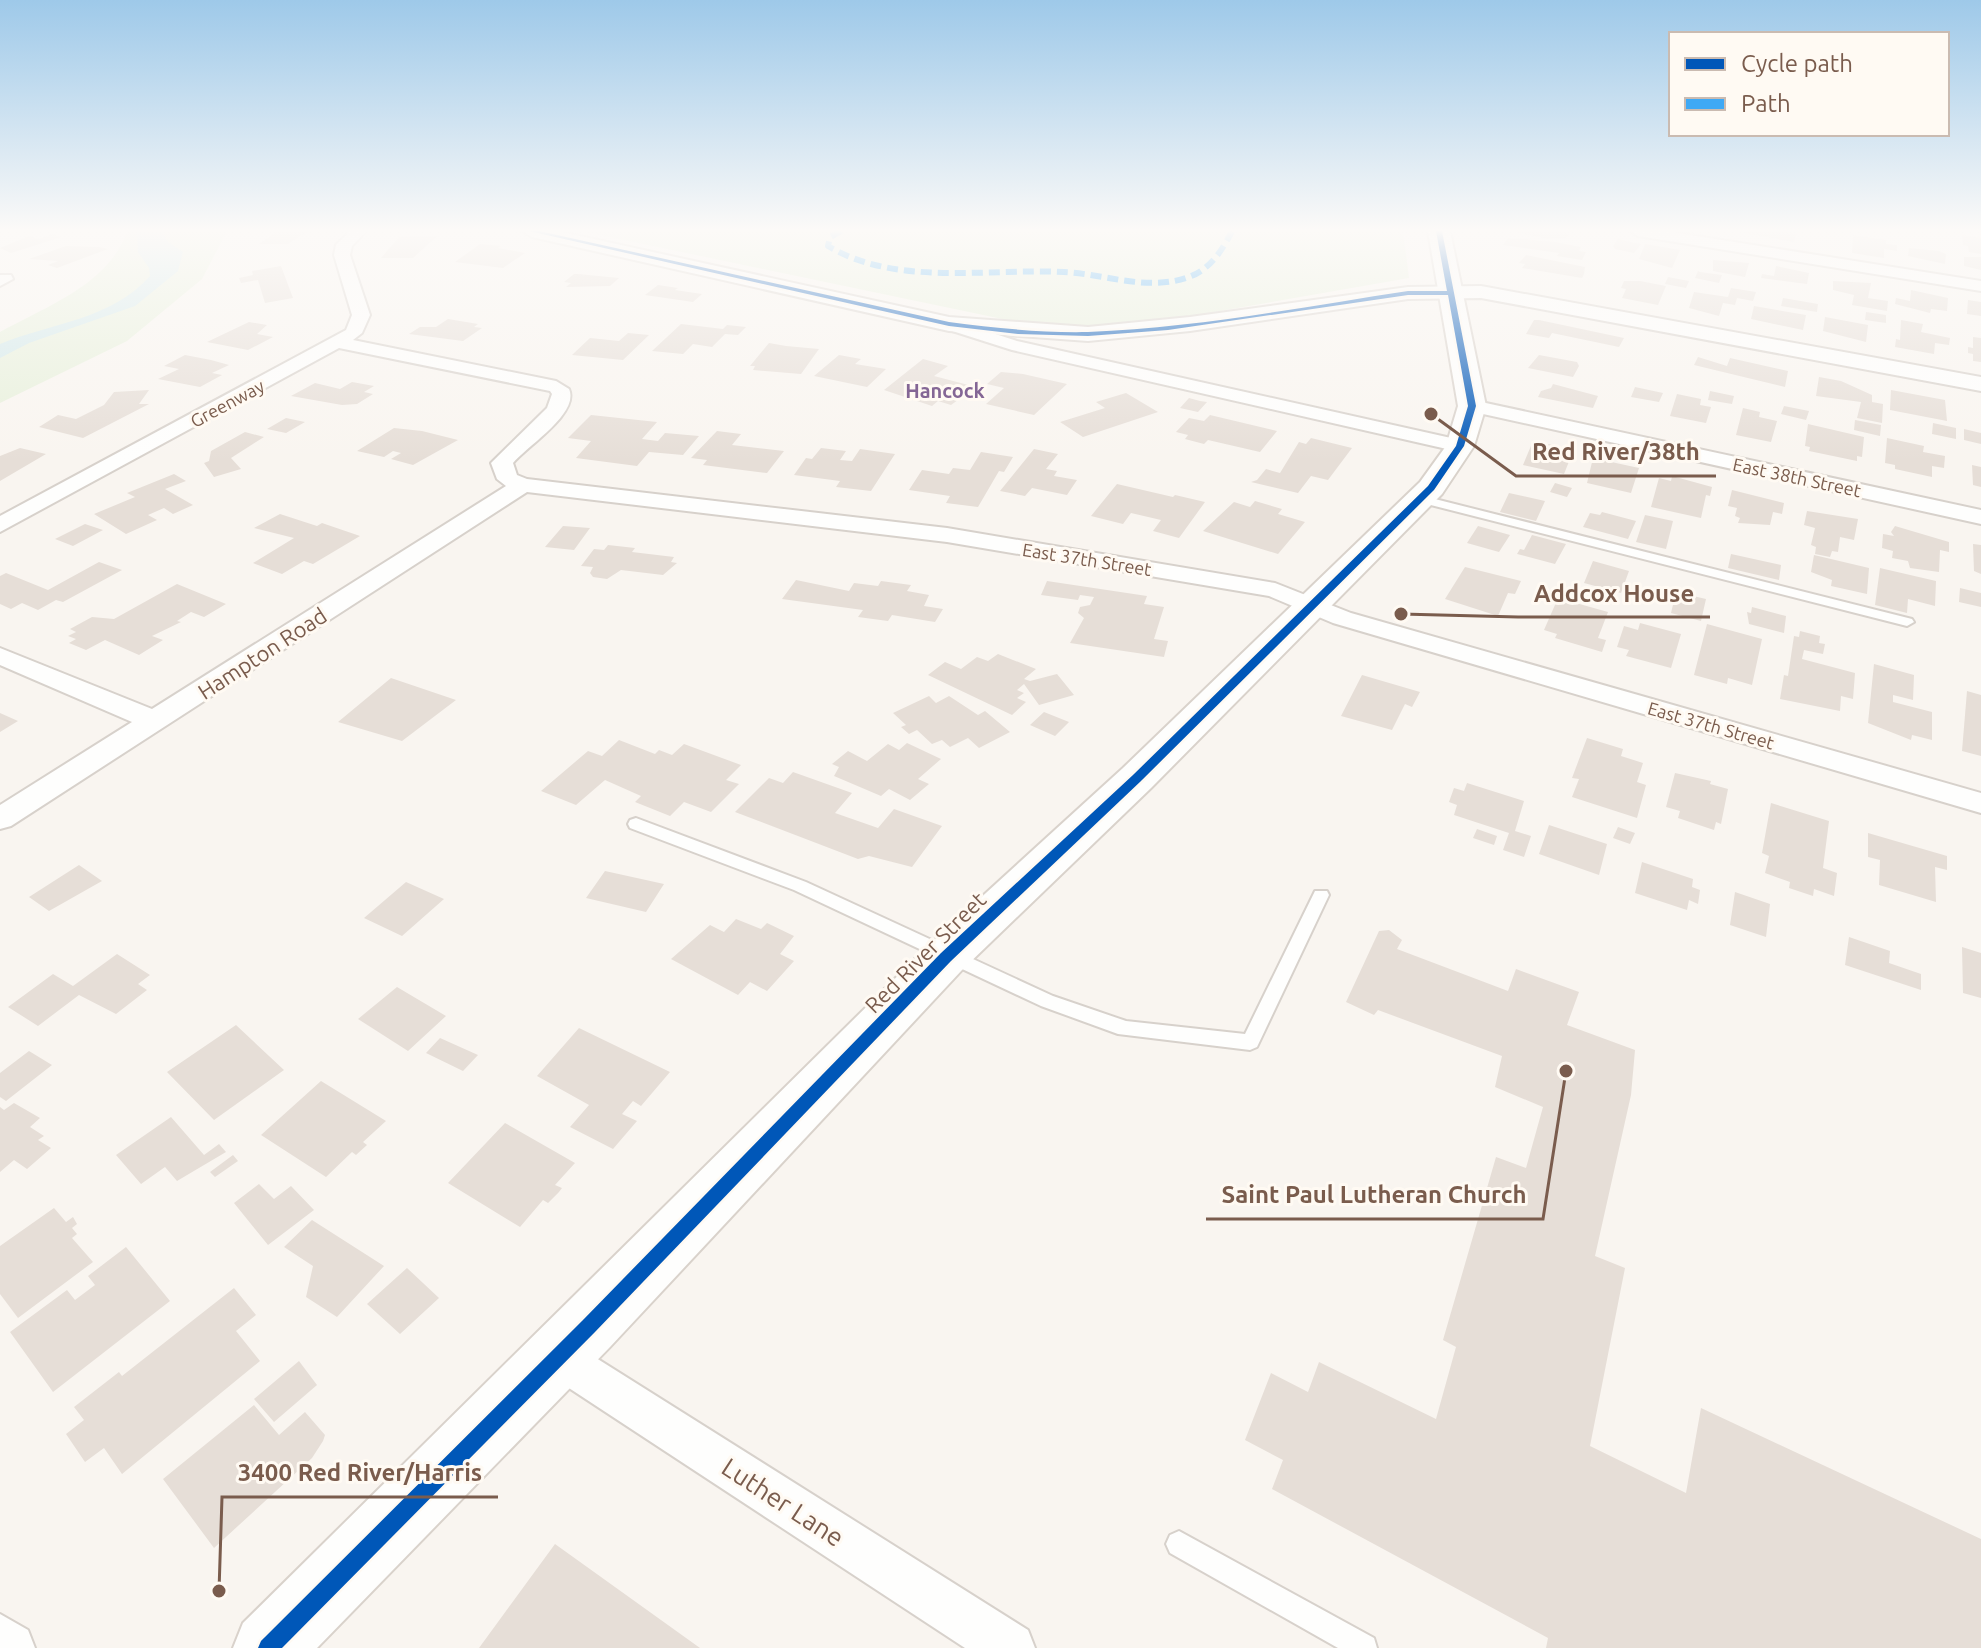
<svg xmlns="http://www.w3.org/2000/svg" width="1981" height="1648" font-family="Ubuntu,sans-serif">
	<rect width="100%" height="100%" fill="#f9f5f0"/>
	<path fill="#e7f0db" d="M127,231h100l-25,48 -75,62 -127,62v-71c45,-25 110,-48 127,-101z
		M581,231h822l6,47 -321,56 -18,-1z"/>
	<path fill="#d0e8ea" d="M137,231h25l6,11 15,10 -5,19 -43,35 -106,37 -29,15v-14c51,-21 111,-24 150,-68l-1,-8 -11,-16z"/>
	<path fill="#e6ded7" d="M271,231h37l-20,13h-29l16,-11z
		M1512,231h46l12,2 -4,5 -18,1z
		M1735,231h48l13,3 -2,8z
		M53,234l8,3 -50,16 -11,-5 29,-12 9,3z
		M1853,235l33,5v4l11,1v6l-13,-2v9l-32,-5z
		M1962,235l19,3v16l-12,-2 -1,-6 -5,-1z
		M437,236l-24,22h-32l18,-21z
		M1508,238l47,4 26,5 -2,4 7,1 -4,8 -25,-4 2,-3 -56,-8z
		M1618,239l17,4 6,1 -7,9 -19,-4 -2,-3z
		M480,244l21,2 -3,2 27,5 -22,15 -48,-6z
		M1645,244l35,6 -8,18 -33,-9z
		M66,246l33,1 9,2 -51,19 -9,-3 10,-4 -29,-2z
		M1909,248l30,3 7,3 -1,10 -37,-8z
		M1526,255l59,12 -1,7 -2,4 -60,-10 3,-4 -6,-1z
		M1964,257h17v13l-17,-4z
		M1713,260l36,3 -4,14 -32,-6z
		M281,266l12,32 -28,5 -7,-23 -17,3 -2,-5 14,-3 -1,-4z
		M1776,266l33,7 -2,11 -46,-6 1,-4 12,2z
		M1698,271l2,1 22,3 -3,8 -24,-5z
		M574,274h4l41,4 -9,8 -44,1 5,-4 -7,-1z
		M1668,277l21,4 -3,7 -21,-4z
		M1624,281h16l26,5 -8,19 -36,-7 4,-9 -5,-1z
		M1833,281l38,2 -3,15 20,3 -1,10 -35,-6 2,-10 -21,-5z
		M658,285l20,3 -3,2 27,4 -9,8 -48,-7z
		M1731,288l25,4 -3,9 -16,-3 -2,7 -12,-2 -4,13 -30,-8 5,-16 34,5z
		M1911,290l37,8 -1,13 -16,-2 -1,4 -35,-9 1,-6 14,3z
		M1783,298l35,6 -1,8 -36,-6z
		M1968,300l13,2v14l-14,-2z
		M1754,306l52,9 -3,15 -52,-11z
		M1866,312l20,3v8l-21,-3z
		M1825,317l43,8 -2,17 -43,-11z
		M448,319l30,5 -4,3 8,1 -19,13 -54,-7 11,-7h16z
		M1534,320h5l85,18 -5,9 -67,-14 -3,5 -23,-4z
		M1901,320l22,4 -2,8 29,6 -1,7 -14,-2 -1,11 -39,-7 1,-8 4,1z
		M249,322l18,3 -10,9 16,3 -25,13 -41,-8z
		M681,324l42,5 4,-4 19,2 -8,8 -13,-1 -13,13 -19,-3 -10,10 -31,-3z
		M628,333l21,2 -26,25 -51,-5 18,-17 29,3z
		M1973,337l8,1v24l-8,-1v-7l-5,-1v-6l5,1z
		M769,343l17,3 33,3 -18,25 -48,-4 2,-4h-5z
		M185,355l26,5 18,5 -17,8 10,2 -22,12 -42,-8 21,-10 -15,-3z
		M839,355l22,4 -6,5 31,5 -19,18 -53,-11z
		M1539,355l38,7 2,4 -6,11 -45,-9z
		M1698,357l29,9 3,-8 58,13 -3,16 -91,-22z
		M923,359l25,7 -14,10 42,11 -25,18 -13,-4 -6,5 -48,-16z
		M1001,372l22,2 44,10 -33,31 -48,-11 18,-16 -17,-4z
		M1819,377l22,4 31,14v7l11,2 -1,19 -25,-5 4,-16 -45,-6z
		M352,382l22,4 -10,6 9,2 -16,10 -15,1 -51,-9 24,-13 25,6z
		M1553,384l45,12 -5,12 -55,-11 3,-6 10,-3z
		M1635,387l28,6 -4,9 -28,-5z
		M149,390l-10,14h10l-66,34 -44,-11 19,-12 18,4 28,-14 10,-13z
		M1891,390l54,10 2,21 -57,-11z
		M1710,391l24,5 -2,8 -24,-4z
		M1126,393l32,19 -75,25 -23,-15 45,-14 -9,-6z
		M1677,394l24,5 -1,6 11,2 -5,16 -36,-7z
		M1189,398l11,3 7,1 -9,10 -18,-4z
		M1784,406l25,5 -3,9 -25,-6z
		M1743,408l17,4 -1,5 18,4 -6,21 -35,-7z
		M591,415l66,7 -15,17 16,2 7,-8 34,3 -16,19 -34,-3 -12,14 -61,-8 15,-17 -23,-3z
		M1210,415l67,16 -17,21 -52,-12 -4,4 -19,-5 3,-4 -12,-3 13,-14 15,3z
		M286,418l19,4 -19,11 -19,-4z
		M1855,420l26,5 -1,11 -26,-6z
		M1933,423l23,5v11l-24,-5z
		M1808,424l56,13 -2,20 -5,-1v5l-48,-10 1,-4 -5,-1z
		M394,428l28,3 36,9 -45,25 -22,-6 10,-6 -8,-2 -9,6 -27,-6z
		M1964,429l17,4v11l-17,-4z
		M717,431l24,3 -9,11 52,6 -17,22 -64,-8 4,-5 -16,-2z
		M245,432l19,5 -33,21 10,11 -27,8 -10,-14 5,-2 2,-10z
		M1311,438l41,10 -24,32 -17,-4 -13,17 -47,-11 6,-2 9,-11 14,4 19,-31 7,2z
		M1887,438l37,8 -1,6 22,4 -1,12 -12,-2v11l-37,-8v-4l-10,-2z
		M1533,441l25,5 -1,5 15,3 -8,20 -41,-9z
		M20,448l26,6 -46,27v-25z
		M821,448l25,3 -6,9 12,1 8,-12 35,5 -24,37 -35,-4 4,-6 -46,-6 12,-17 6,1z
		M1034,449l24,5 -12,15 11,2 -3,5 23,4 -10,15 -35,-7 -7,8 -25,-5z
		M981,452l32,5 -9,15 -5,-1 -21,36 -32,-4 4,-7 -41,-6 13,-20 27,4 4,-6 17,2z
		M1593,458l46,10 -8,25 -44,-10z
		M1972,465l9,2v20l-8,-2z
		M174,474l12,7 -21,8 28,16 -20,9 -9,-6 -16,7 9,5 -31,14 -32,-20 41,-17 -8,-4z
		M1672,476l40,11 -2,9 -4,-1 -5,23 -50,-11 8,-29 12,3z
		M1555,483l17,5 -5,9 -17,-5z
		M1117,484l56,13 2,-2 30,7 -26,36 -26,-7 8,-11 -30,-7 -8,11 -32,-8z
		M1732,490l52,13 -2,11 -9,-2 -3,13 -32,-2 2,-5 -5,-2 2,-8 -9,-2z
		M1509,493l36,8 -9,20 -36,-9z
		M1255,501l27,8 -4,5 27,8 -27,32 -75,-23 31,-29 16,5z
		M1807,511l51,8 -4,21 -14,-3 -2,15 -6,-1 -2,6 -15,-3 1,-7 -5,-2 4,-17 -11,-3z
		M1602,512l34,9 -8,18 -45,-12 7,-14 10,2z
		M280,514l37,12 5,-3 38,13 -47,28 -9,-3 -22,13 -29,-11 41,-25 -40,-10z
		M1645,515l28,6 -7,28 -30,-7z
		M85,524l18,6 -30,16 -18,-7z
		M563,526l27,2 -16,22 -29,-3z
		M1478,526l32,9 -11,17 -32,-9z
		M1895,526l54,16v10l-9,-2 -1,22 -29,-4 -2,-7 -16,-3 1,-7 -11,-3 1,-14 11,2 -3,-4z
		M1532,535l34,9 -11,20 -38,-10 3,-5 4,1z
		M1973,544l8,1v29l-7,-3z
		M608,545l27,3 -3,4 42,5 -3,5 6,1 -14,12 -42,-5 -14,9 -14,-2 -3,-4 3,-6 -12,-1 13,-17 10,1z
		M1731,554l50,11 -2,15 -51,-12z
		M1814,555l55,13 -2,26 -36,-8 1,-6 -21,-8z
		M1593,561l36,10 -8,22 -37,-10z
		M99,562l23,8 -59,32 -7,-2 -18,10 -16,-7 -11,6 -11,-5v-28l6,-3 42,17z
		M1465,567l56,14 -6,13 -7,-1 -10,23 -53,-17z
		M1880,568l56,13 -1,25 -27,-7 -1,14 -32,-8z
		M796,580l53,11 5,-8 24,3 3,-5 30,4 -4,6 22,4 -5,11 19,3 -8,13 -43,-7 -4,6 -30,-4 5,-7 -81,-11z
		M1047,581l100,15 -3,8 20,3 -10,32 14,2 -4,16 -94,-14 14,-25 -6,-5 2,-6 10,-2 4,-8 -14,-2 -2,5 -37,-5z
		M177,584l49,20 -22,13 -13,-5 -14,9 4,1 -29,14 11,4 -24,15 -34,-15 -19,10 -17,-7 7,-4 -8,-3 8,-4 -6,-3 22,-12 22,2z
		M1960,588l21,5v14l-22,-5z
		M1676,592l30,7 -5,22 -30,-8z
		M1558,598l50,14 -10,26 8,2 -4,12 -47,-14 2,-4 -13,-4z
		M1752,607l34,9 -2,17 -35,-9 -2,-12 4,1z
		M1640,623l41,11 -10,34 -45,-12 3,-6 -12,-3 7,-21 14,4z
		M1707,624l55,15 -10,46 -24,-7 -1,6 -33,-9z
		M1800,631l20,5 -1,7 6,1 -2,10 -19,-4 -2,9 53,14 -2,26 -12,-3 -1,15 -60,-12 4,-24 4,1 6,-40 5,1z
		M998,654l38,15 -12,10 6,2 27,-7 17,21 -35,10 -15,-21 -7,6 7,3 -7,5 9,4 -14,13 -84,-40 17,-13 16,7 16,-12 11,4z
		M1874,664l40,11 -1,25 -20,-5v7l39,10v28l-20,-5 -1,5 -43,-17z
		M1362,675l58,17 -8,15 -7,-3 -13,26 -51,-14z
		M391,678l65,22 -54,41 -64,-19z
		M1967,691l14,4v61l-19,-5z
		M929,696l7,7 13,-7 29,19 7,-4 25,21 -31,16 -11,-10 -18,9 -8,-7 -10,4 -15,-14 -8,4 -8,-7 5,-2 -13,-12z
		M1044,712l25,10 -14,14 -25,-11z
		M0,713l18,8 -18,11z
		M1587,738l36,11 -2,7 22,7 -6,19 9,3 -9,33 -65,-21 7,-18 -7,-1z
		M619,740l36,14 4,-4 13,5 12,-11 57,21 -15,15 13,4 -28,28 -27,-10 -14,14 -35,-14 6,-6 -36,-16 -29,25 -35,-14 47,-40 14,5z
		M907,743l34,16 -23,20 11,5 -19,16 -21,-11 -8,7 -47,-20 5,-9 -7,-3 16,-13 19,10 21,-17 11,6z
		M793,772l59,21 -17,20 43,15 16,-19 48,17 -30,41 -43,-11 -11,3 -123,-47 34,-34 14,5z
		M1675,773l36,8 -1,3 18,5 -7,35 -5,-2 -2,8 -36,-12 2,-7 -14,-4z
		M1467,783l57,18 -9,30 16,5 -7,21 -21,-7 6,-17 -55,-18 3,-10 -8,-3 5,-14 10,3z
		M1771,803l58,18 -6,47 14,5 -3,23 -20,-7 -1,7 -24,-8 1,-6 -25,-9 4,-17 -7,-3z
		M1549,825l58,19 -8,31 -60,-21z
		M1618,827l17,6 -5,11 -17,-6z
		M1477,829l20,7 -3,9 -21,-7z
		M1868,833l79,23v14l-12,-3 1,35 -57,-17 1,-25 -12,-3z
		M1642,862l51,17 -1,8 8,3 -2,14 -9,-4 -2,10 -52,-17z
		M79,865l23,16 -53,30 -20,-14z
		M605,871l59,13 -18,28 -60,-14z
		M406,882l38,17 -42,37 -38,-18z
		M1735,892l35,12 -4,33 -36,-12z
		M736,919l25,10 6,-6 27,13 -14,18 14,7 -27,30 -17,-9 -12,13 -67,-36 39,-34 14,7z
		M1389,930l13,10 -5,9 111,42 8,-22 63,23 -12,33 68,25 -4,45 -36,161 30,12 -35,178 96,47 15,-85 280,131v109h-435l2,-10 -276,-149 11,-29 -38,-20 26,-67 37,19 11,-30 117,57 20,-72 -13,-7 53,-183 30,11 17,-61 -48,-20 7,-31 -124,-46 -4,5 -28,-13 33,-71z
		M1849,937l41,14 -1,12 32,11v16l-76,-25z
		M1962,947l19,6v45l-18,-5z
		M117,954l33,21 -12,9 9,6 -31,24 -37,-19 -41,31 -30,-19 45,-33 20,12z
		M397,987l49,29 -38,35 -50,-32z
		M236,1025l48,45 -70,50 -47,-48z
		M579,1028l91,44 -29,34 -8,-5 -11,13 15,7 -24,28 -43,-22 19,-22 -52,-29z
		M440,1038l38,17 -15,16 -37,-18z
		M29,1051l23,14 -46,36 -6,-4v-24z
		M321,1081l65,40 -23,21 4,3 -11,10 -4,-3 -26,25 -65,-42z
		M14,1103l26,15 -10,9 14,9 -6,4 13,8 -24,21 -13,-9 -14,12v-65l4,3z
		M171,1117l33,38 15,-11 7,8 -49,29 -12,-14 -24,17 -25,-29z
		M505,1123l70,40 -20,22 7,3 -3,4 -11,11 -5,-3 -23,27 -72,-44z
		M233,1155l5,6 -23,16 -5,-5z
		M259,1184l15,15 17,-13 23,24 -46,35 -34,-42z
		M54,1208l12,14 7,-5 4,7 -5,4 5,6 -5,4 21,24 -75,56 -18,-24v-48z
		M312,1220l72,46 -47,51 -31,-20 7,-31 -29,-19z
		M126,1247l44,54 -117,91 -43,-60 57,-42 8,10 20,-15 -7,-9z
		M407,1268l32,30 -39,36 -33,-30z
		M234,1288l22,27 -20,16 24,30 -138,113 -18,-26 -19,14 -19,-28 18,-14 -10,-13 45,-35 3,4z
		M299,1361l18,24 -43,37 -20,-23z
		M254,1405l25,30 26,-23 20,23 -2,6 -11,17 -98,90 -51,-69z
		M555,1544l145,104h-221z"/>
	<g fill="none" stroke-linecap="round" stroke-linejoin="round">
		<g stroke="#d7d1cb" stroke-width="4">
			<path id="service" d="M1419,495l493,124 2,3 -7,4 -492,-125v-4z
				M636,818l170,64 247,114 73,25 119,13 70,-143h12l2,4 -72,152 -7,3 -132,-16 -77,-28 -247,-116 -164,-62 -2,-4 2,-4z
				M1179,1531l195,107 3,10h-39l-168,-95 -4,-9 4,-9z"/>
		</g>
		<g stroke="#d7d1cb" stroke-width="4">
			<path id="minor" d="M350,231h16l-14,15 -2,9 20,60 -8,18 -9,7 203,41 13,8c11,24 -42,57 -56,74l4,12 10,4 420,49 328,55 76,30 630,180v20l-648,-190 -64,-27 -322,-54 -420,-50 -516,334 -11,3v-24l132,-83 -132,-57v-17l152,61 354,-223 -9,-7 -6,-16 56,-55 5,-14 -2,-3 -211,-43 -339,184v-16l346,-186 6,-15 -18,-60 2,-10z
				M1630,231h35l316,50v10l-343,-55z
				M0,275h11l2,4 -13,7z
				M949,319l68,22 443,99 10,6 -10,6 -448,-102 -69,-22v-8z
				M1472,400l509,110v14l-516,-114 -3,-4 3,-4z
				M558,1334l470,296 7,18h-70l-422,-277 -7,-15 7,-15z
				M0,1614l28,16 7,18h-35z"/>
		</g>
		<g stroke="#d7d1cb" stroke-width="4">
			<path id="tertiary" d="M522,231h35l392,86 139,10 102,-10 218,-30 73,-1 500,91v14l-500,-93 -73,1 -218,32 -102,10 -139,-10 -417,-94z"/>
		</g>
		<g stroke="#d9d2cb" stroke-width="4">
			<path id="secondary" d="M1428,231h22l36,175 -12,40 -32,48 -291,294 -189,182 -352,377 -293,301h-84l10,-25 687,-679 193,-176 297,-286 26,-36 12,-40z"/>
		</g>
		<use href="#service" fill="#fefefd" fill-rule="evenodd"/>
		<use href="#minor" fill="#fefefd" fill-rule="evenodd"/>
		<use href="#tertiary" fill="#fefefd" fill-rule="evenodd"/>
		<use href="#secondary" fill="#fefefd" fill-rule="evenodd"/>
		<path stroke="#3fa9f5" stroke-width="6" stroke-dasharray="11 6" stroke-linecap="butt" d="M841,231l-11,6 -2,9c68,41 160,22 236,26 40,2 82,19 122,6 23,-7 36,-27 46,-47"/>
		<g stroke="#fffaf3" stroke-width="5">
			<path id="cycleway" d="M529,231h10l410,91c46,6 93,11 139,10 108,-4 214,-25 320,-41h39l-11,-60h6l34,175 -12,40 -30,44 -293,291 -190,180 -356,371 -313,316h-24l3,-7 322,-321 358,-367 192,-178 295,-289 28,-40 12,-40 -20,-111h-40l-240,35 -80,6 -70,-2 -69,-8z"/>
		</g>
		<use href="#cycleway" fill="#0057b8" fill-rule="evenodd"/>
	</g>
	<linearGradient id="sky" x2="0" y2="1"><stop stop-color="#9ec9e9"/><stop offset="0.5" stop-color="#fcfaf8"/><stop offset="1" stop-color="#fcfaf8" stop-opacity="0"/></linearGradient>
	<rect width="1981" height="461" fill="url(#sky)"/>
	<g text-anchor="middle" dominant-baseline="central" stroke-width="6" stroke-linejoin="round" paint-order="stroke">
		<g font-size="18" fill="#7a5c4d" stroke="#fffaf3">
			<text transform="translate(227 403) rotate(-28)">Greenway</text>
			<text transform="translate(1797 477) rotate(12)">East 38th Street</text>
			<text transform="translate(1087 559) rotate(9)">East 37th Street</text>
			<text transform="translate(1711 725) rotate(16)">East 37th Street</text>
		</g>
		<g font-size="20" font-weight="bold" fill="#846695" stroke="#fffaf3">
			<text x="945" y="390">Hancock</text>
		</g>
		<g font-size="22" fill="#7a5c4d" stroke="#fffaf3">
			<text transform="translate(262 653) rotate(-33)">Hampton Road</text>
			<text transform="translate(925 952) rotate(-45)">Red River Street</text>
		</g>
		<g font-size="26" fill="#7a5c4d" stroke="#fffaf3">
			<text transform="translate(783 1502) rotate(33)">Luther Lane</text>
		</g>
	</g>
	<path fill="none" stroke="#7a5c4d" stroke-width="3" d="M1431 414L1516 476H1716M1401 614L1518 617H1710M1566 1071L1543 1219H1206M219 1591L222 1497H498"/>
	<g fill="#7a5c4d" stroke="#fffaf3" stroke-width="3">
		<circle cx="1431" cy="414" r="8"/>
		<circle cx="1401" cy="614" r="8"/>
		<circle cx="1566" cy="1071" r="8"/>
		<circle cx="219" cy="1591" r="8"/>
	</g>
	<g font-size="24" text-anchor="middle" font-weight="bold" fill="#7a5c4d" stroke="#fffaf3" stroke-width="6" stroke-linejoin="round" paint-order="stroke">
		<text x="1616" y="460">Red River/38th</text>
		<text x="1614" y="602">Addcox House</text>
		<text x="1374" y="1203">Saint Paul Lutheran Church</text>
		<text x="360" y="1481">3400 Red River/Harris</text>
	</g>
	<rect x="1669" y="32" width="280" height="104" fill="#fffaf3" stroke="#cabbb1" stroke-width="2"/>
	<rect x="1685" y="58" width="40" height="12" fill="#0057b8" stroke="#cabbb1" stroke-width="2"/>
	<text x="1741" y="72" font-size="24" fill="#7a5c4d">Cycle path</text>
	<rect x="1685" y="98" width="40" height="12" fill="#3fa9f5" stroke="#cabbb1" stroke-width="2"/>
	<text x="1741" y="112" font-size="24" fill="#7a5c4d">Path</text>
</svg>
